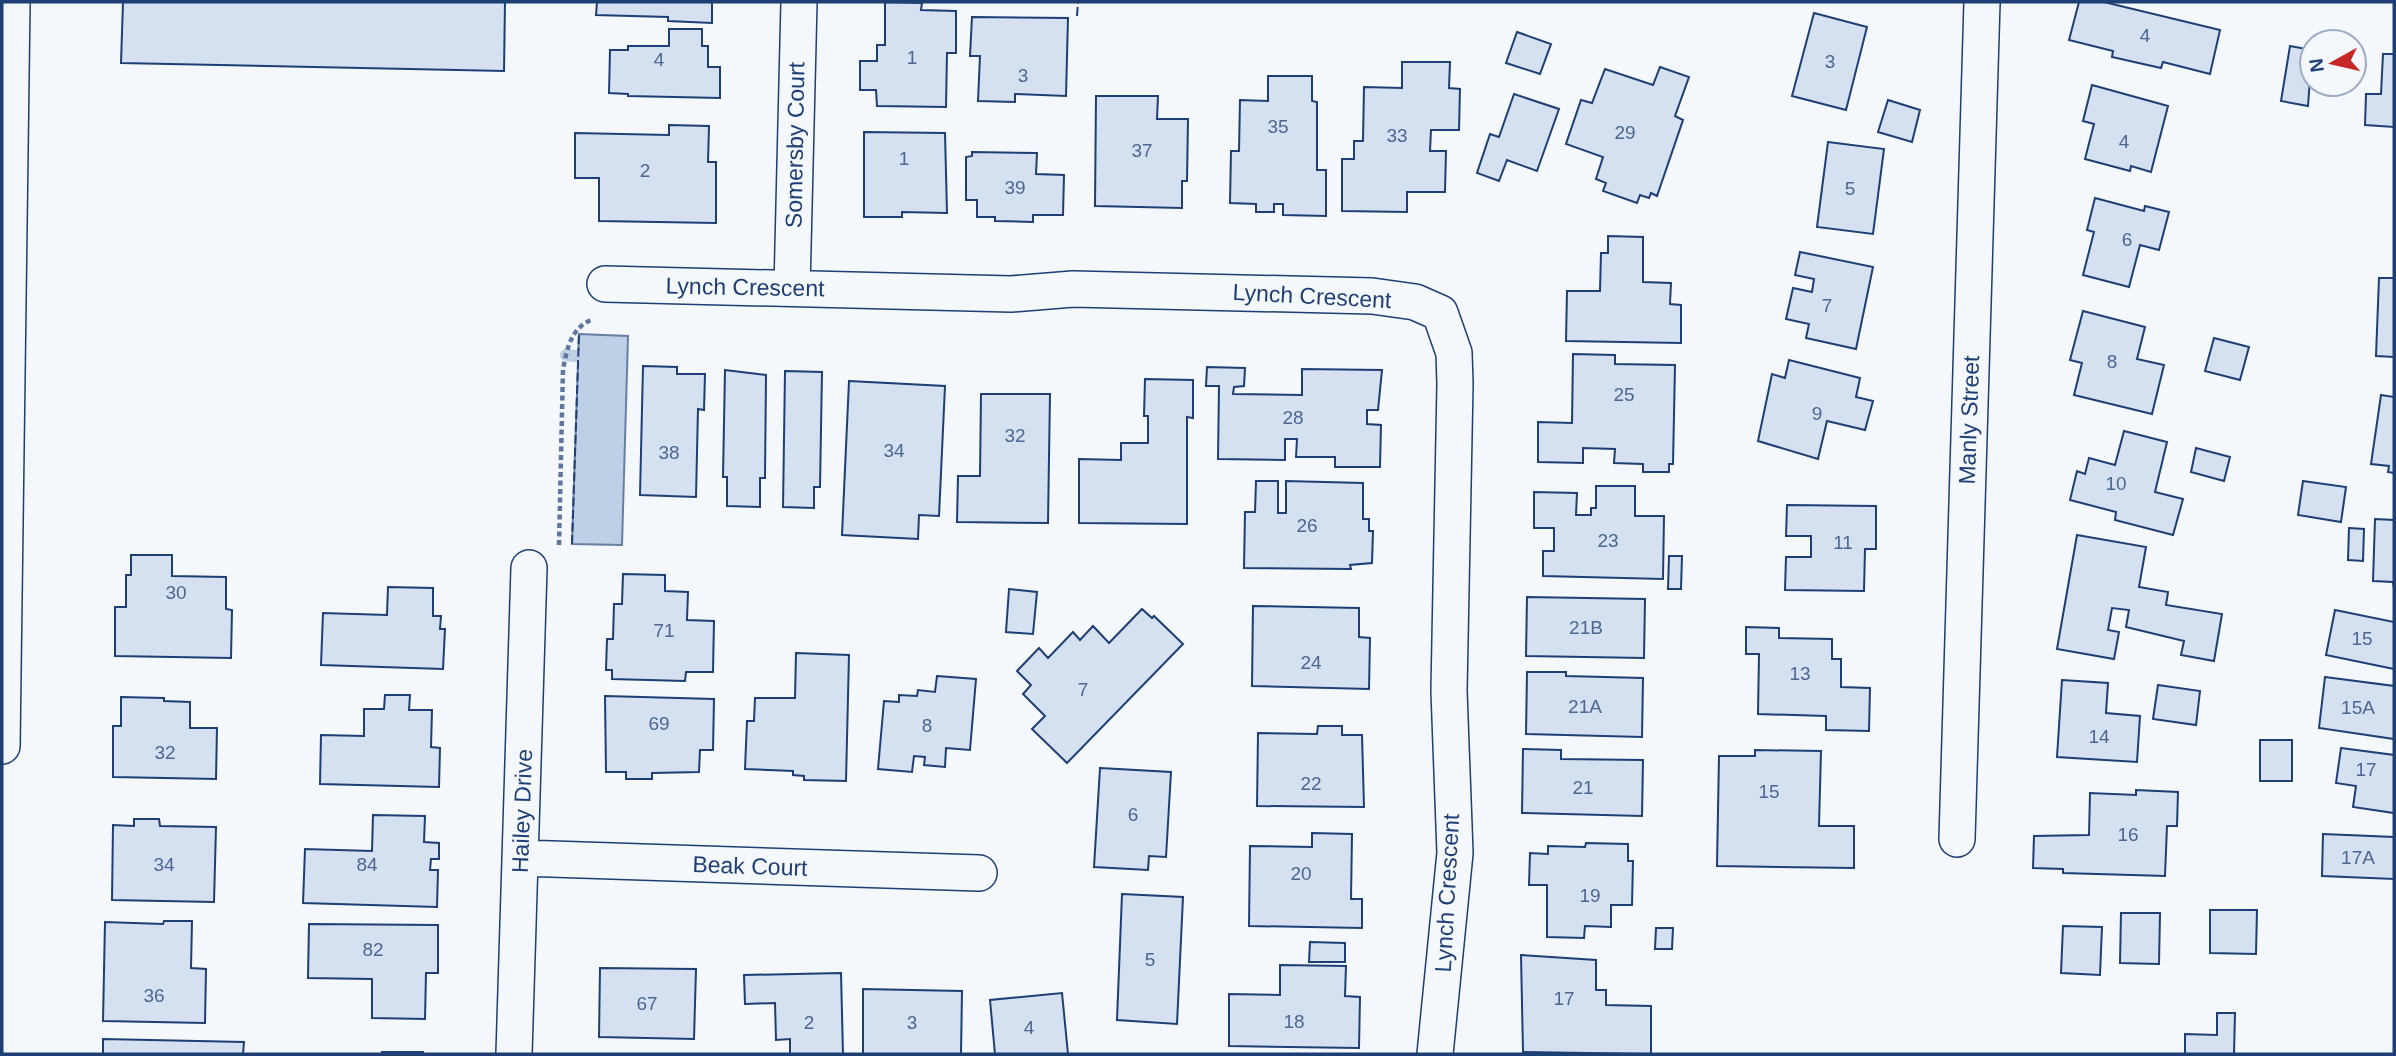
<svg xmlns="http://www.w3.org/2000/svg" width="2396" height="1056" font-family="Helvetica,sans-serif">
	<rect width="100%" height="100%" fill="#f4f7fb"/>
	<path fill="#bed0e5" stroke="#687fa3" stroke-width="2" d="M579,334l49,2 -6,209 -50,-1z"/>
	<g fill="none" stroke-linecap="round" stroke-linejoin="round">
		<path stroke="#bed0e5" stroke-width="12" d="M566,355l25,3"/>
	</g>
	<path fill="#d5e0f0" stroke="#1d3f73" stroke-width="2" d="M123,2h382l-1,69 -383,-8z
		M597,2h115v21l-44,-2v-4l-72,-2z
		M885,2l37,1 -1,7 35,1v42h-9l-1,54 -69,-1 -1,-16h-16v-29h17v-16h8z
		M2079,2h25l116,28 -10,44 -47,-12 -2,6 -49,-11 1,-6 -44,-11z
		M1814,13l53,14 -21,83 -54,-14z
		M972,17l96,1 -2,78 -51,-2v8l-37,-1 2,-45h-10z
		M669,29h33v17h6v21h12v31l-92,-2v-2l-19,-1 1,-43h18v-4h41z
		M1517,32l34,12 -11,30 -34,-11z
		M2290,46l22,4 -4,56 -27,-5z
		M2383,54h11v73l-29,-2 1,-31h15z
		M1402,62h48l-1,26 11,1 -1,41h-28l-1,21h16l-1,41h-38v20l-65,-1v-52h12v-18h9l1,-54 38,1z
		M1660,67l29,10 -14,39 8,4 -26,76 -6,-3 -2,5 -9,-3 -3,8 -34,-12 3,-8 -10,-4 7,-22 -37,-13 15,-44 11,3 13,-34 48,16z
		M1268,76h44v25l5,1v68h9v46l-43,-1v-11h-9v8h-18v-8l-26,-1 1,-52h8l1,-51 28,1z
		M2092,85l76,21 -17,66 -20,-6 -1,5 -45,-12 9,-35 -11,-3z
		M1514,94l45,15 -22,62 -30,-11 -8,21 -22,-8 13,-39 9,3z
		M1096,96h62l-1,23h31l-1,62h-5v27l-87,-2z
		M1888,100l32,10 -8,32 -34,-10z
		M669,125l40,1 -1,36h8v61l-117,-2v-43h-24v-45l94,2z
		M864,132l81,1 2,80 -45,-1v5h-38z
		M1828,142l56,7 -11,85 -56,-7z
		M972,152l65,1 -1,21 28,1 -1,40h-30v7l-38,-1v-4h-18v-17h-11v-43l6,-1z
		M2095,198l49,13 1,-5 24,6 -10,38 -19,-5 -11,42 -46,-12 11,-43 -7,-2z
		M1608,236l35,1v45l28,1 -1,21 11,1v38l-115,-2 1,-50h33l1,-38h7z
		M1800,252l73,15 -17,82 -50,-11 3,-14 -23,-5 7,-31 19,4 2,-13 -19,-4z
		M2379,278h15v79l-18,-1z
		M2083,311l62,16 -8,32 27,6 -12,49 -78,-19 8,-32 -12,-3z
		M2214,338l35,9 -9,33 -35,-9z
		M1573,354l42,1v9l60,1 -2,99h-4v8h-26v-8l-29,-1 1,-14 -32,-1v15l-45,-1v-40l34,1z
		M1789,360l71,18 -4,19 17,4 -8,29 -38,-9 -9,38 -60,-18 14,-67 13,4z
		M643,366l34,1v7h28l-1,36 -6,-1 -2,88 -56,-2z
		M1207,367l38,1 -1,18 -10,1 -1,7 69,1v-26l80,1 -4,40h-11v14l14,1 -1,42h-45v-10h-39l1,-18h-12v21l-67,-1 1,-73h-13z
		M725,370l41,5 -1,103h-5v29l-33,-1v-29h-4z
		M785,371l37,1 -2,115h-6v21l-31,-1z
		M1145,379l48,1v38l-6,-1v107l-108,-1v-64l42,1v-17h27v-27h-4z
		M849,381l96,5 -6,130 -20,-1 -1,24 -76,-4z
		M981,394h69l-2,129 -91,-1 1,-46h22z
		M2381,395l13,2v76l-6,-1 1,-6 -18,-2z
		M2124,431l43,11 -12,50 28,7 -10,36 -58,-15 1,-8 -46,-12 7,-29 8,3 4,-16 26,7z
		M2196,448l34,9 -6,24 -33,-9z
		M1256,481h22v32h8v-32l77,2v36h6v12h4l-1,32 -22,2 1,4 -107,-1 1,-56h10z
		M2303,481l43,6 -5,35 -43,-7z
		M1596,486h39v30h29l-1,63 -120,-3v-25h11v-23h-20v-36l43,1 -1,22h15v-7h5z
		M1787,505l89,1v43h-11l-1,42 -79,-1 1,-33h25v-21h-25z
		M2375,519l19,1v69l-1,-7 -20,-1z
		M2349,528l15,1 -1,32 -15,-1z
		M2077,535l69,12 -7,40 29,5 -2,13 56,9 -8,47 -33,-6 3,-14 -58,-14 3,-17 -17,-2 -4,22 11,2 -5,27 -57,-10z
		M131,555h41v21l54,1v32l6,1 -1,48 -116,-2v-49h11v-32h5z
		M1669,556h13l-1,33h-13z
		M623,574l42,1v16l23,1 -1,28 27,1 -1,51h-27l-1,9 -73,-2v-9h-6l1,-31h6l1,-35h8z
		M388,587l45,1v28h8l-1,13h5l-2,40 -122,-4 2,-52 64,2z
		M1009,589l28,3 -4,42 -27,-2z
		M1527,597l118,2 -1,59 -118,-2z
		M1253,606l106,2v29l11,1 -1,51 -117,-3z
		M1142,609l10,9 2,-2 29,28 -116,119 -35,-34 13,-13 -22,-22 8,-9 -14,-14 22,-23 9,10 25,-26 7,8 13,-14 16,17z
		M2335,610l59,12v47l-68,-14z
		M1746,627l33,1v10l53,1v20h9v28l29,1 -1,43 -43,-1v-14l-68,-2 1,-60h-13z
		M796,653l53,2 -3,126 -42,-1v-4l-11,-1v-4l-48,-2 2,-48h7l1,-23h40z
		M1527,672h39v4l77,2 -1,59 -116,-3z
		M937,676l39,3 -6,71 -24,-2 -1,19 -21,-2 1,-8 -11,-1 -2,16 -34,-3 6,-68 15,1v-7l18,1 1,-6 17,2z
		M2325,677l69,9v53l-75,-11z
		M2062,680l46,3 -2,30 34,3 -3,46 -80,-5z
		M2158,685l42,6 -4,34 -43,-6z
		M385,695h25l-1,15h23l-1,37 9,1 -1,39 -119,-3 1,-49 43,1v-27h20z
		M605,696l109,3 -1,51h-13l-1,22 -47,1v6h-26v-7h-20z
		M121,697l43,1v3l26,1v26h27l-1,51 -103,-2v-51h8z
		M1318,726h24v9h20l2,72 -107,-1 1,-73 59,1z
		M2260,740h32v41h-32z
		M2341,748l53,7v58l-41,-6 3,-21 -20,-3z
		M1523,749l38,1v9l82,1 -1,56 -120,-3z
		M1755,750l66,1 -2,75h35v42l-137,-2 2,-110h36z
		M1100,768l71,4 -5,85 -17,-1 -1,14 -54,-3z
		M2136,790l42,2 -1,34h-10l-2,50 -102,-3v-4l-30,-1 1,-32 55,-1 1,-42 46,2z
		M373,815l52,1 -1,26 15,1v16h-8l-1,11h8l-1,37 -134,-4 2,-54 67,2z
		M134,819h25l1,7 56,1 -2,75 -102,-2 1,-75 21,1z
		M1312,833l40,1 -1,65h11v29l-113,-2 1,-80 62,1z
		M2323,834l71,3v42l-72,-3z
		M1586,843l42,1v17h5l-1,44h-21v22l-26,-1 -1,12 -37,-1v-52h-18l1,-32 18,1v-8l37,1z
		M1122,894l61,3 -6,127 -60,-4z
		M2210,910h47l-1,44 -46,-1z
		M2121,913h39l-1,51 -39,-1z
		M164,921h28l-1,47 15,1 -1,54 -102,-2 2,-99 58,2z
		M309,924l129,1v48h-12l-1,46 -53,-1v-39l-64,-1z
		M2063,926l39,1 -2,48 -39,-2z
		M1656,928h17l-1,21h-17z
		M1310,942l35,1v19h-36z
		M1521,955l75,5v30h10v15l45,1v48l-128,-2z
		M1280,965l66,1 -1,30 15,1 -1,51 -130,-2v-52l51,1z
		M600,968l96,1 -2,70 -95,-2z
		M841,973l2,81h-53v-15l-14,1 -1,-37 -30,1 -1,-29z
		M863,989l99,2 -1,63h-98z
		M1062,993l6,61h-73l-5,-54z
		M2217,1013h18l-1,41h-49v-20l32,1z
		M103,1039l141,3 -1,12h-140z
		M382,1052h41v2h-41z"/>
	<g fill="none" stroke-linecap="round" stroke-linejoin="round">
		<g stroke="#1d3f73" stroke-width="38">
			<path id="minor" d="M605,284l406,10 62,-5 299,7 43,6 25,11 14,40 1,31 -6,307 6,162 -20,201
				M792,288l7,-286
				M2,746l10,-744
				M1957,839l25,-837
				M521,858l458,15
				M514,1054l15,-486"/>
		</g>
		<path stroke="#5e769c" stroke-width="4.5" stroke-dasharray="5 3.5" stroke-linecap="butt" d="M559,545l4,-176c4,-19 7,-40 28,-49"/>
		<use href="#minor" stroke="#f4f7fb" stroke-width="35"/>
		<path stroke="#1d3f73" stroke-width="2" stroke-dasharray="9 3.5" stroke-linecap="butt" d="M1077,16l1,-14
			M572,544l7,-210"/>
	</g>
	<g text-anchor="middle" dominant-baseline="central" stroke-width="5" stroke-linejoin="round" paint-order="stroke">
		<g font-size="19" fill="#4b6792">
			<text x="2145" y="35">4</text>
			<text x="912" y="57">1</text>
			<text x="659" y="59">4</text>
			<text x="1830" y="61">3</text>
			<text x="1023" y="75">3</text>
			<text x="1278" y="126">35</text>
			<text x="1625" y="132">29</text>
			<text x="1397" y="135">33</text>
			<text x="2124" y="141">4</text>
			<text x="1142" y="150">37</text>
			<text x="904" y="158">1</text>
			<text x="645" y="170">2</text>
			<text x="1015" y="187">39</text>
			<text x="1850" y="188">5</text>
			<text x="2127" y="239">6</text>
			<text x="1827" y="305">7</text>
			<text x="2112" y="361">8</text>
			<text x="1624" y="394">25</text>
			<text x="1817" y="413">9</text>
			<text x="1293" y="417">28</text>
			<text x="1015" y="435">32</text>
			<text x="894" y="450">34</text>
			<text x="669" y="452">38</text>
			<text x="2116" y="483">10</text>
			<text x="1307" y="525">26</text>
			<text x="1608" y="540">23</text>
			<text x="1843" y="542">11</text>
			<text x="176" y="592">30</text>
			<text x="1586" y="627">21B</text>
			<text x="664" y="630">71</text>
			<text x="2362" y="638">15</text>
			<text x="1311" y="662">24</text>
			<text x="1800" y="673">13</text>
			<text x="1083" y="689">7</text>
			<text x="1585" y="706">21A</text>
			<text x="2358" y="707">15A</text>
			<text x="659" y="723">69</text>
			<text x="927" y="725">8</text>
			<text x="2099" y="736">14</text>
			<text x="165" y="752">32</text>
			<text x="2366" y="769">17</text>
			<text x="1311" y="783">22</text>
			<text x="1583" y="787">21</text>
			<text x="1769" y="791">15</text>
			<text x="1133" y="814">6</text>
			<text x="2128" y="834">16</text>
			<text x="2358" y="857">17A</text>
			<text x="164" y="864">34</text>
			<text x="367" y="864">84</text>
			<text x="1301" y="873">20</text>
			<text x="1590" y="895">19</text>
			<text x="373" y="949">82</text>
			<text x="1150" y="959">5</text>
			<text x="154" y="995">36</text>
			<text x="1564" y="998">17</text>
			<text x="647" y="1003">67</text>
			<text x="1294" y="1021">18</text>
			<text x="809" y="1022">2</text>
			<text x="912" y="1022">3</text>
			<text x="1029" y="1027">4</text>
		</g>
		<g font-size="23" fill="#1d3f73" stroke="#f4f7fb">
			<text transform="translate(795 145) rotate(-89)">Somersby Court</text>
			<text transform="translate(745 287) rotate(1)">Lynch Crescent</text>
			<text transform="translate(1312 296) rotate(3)">Lynch Crescent</text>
			<text transform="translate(1969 420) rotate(-88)">Manly Street</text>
			<text transform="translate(522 811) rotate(-88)">Hailey Drive</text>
			<text transform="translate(750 866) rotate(2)">Beak Court</text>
			<text transform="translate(1447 893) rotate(-87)">Lynch Crescent</text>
		</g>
	</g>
	<rect width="2396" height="1056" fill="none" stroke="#1d3f73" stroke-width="7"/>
	<g transform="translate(2333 63) rotate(262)"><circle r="33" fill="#f4f7fb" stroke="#9eadc5" stroke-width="2"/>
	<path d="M0-5L12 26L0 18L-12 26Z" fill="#c62828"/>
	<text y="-10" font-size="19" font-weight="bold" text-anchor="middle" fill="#1d3f73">N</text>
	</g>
</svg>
